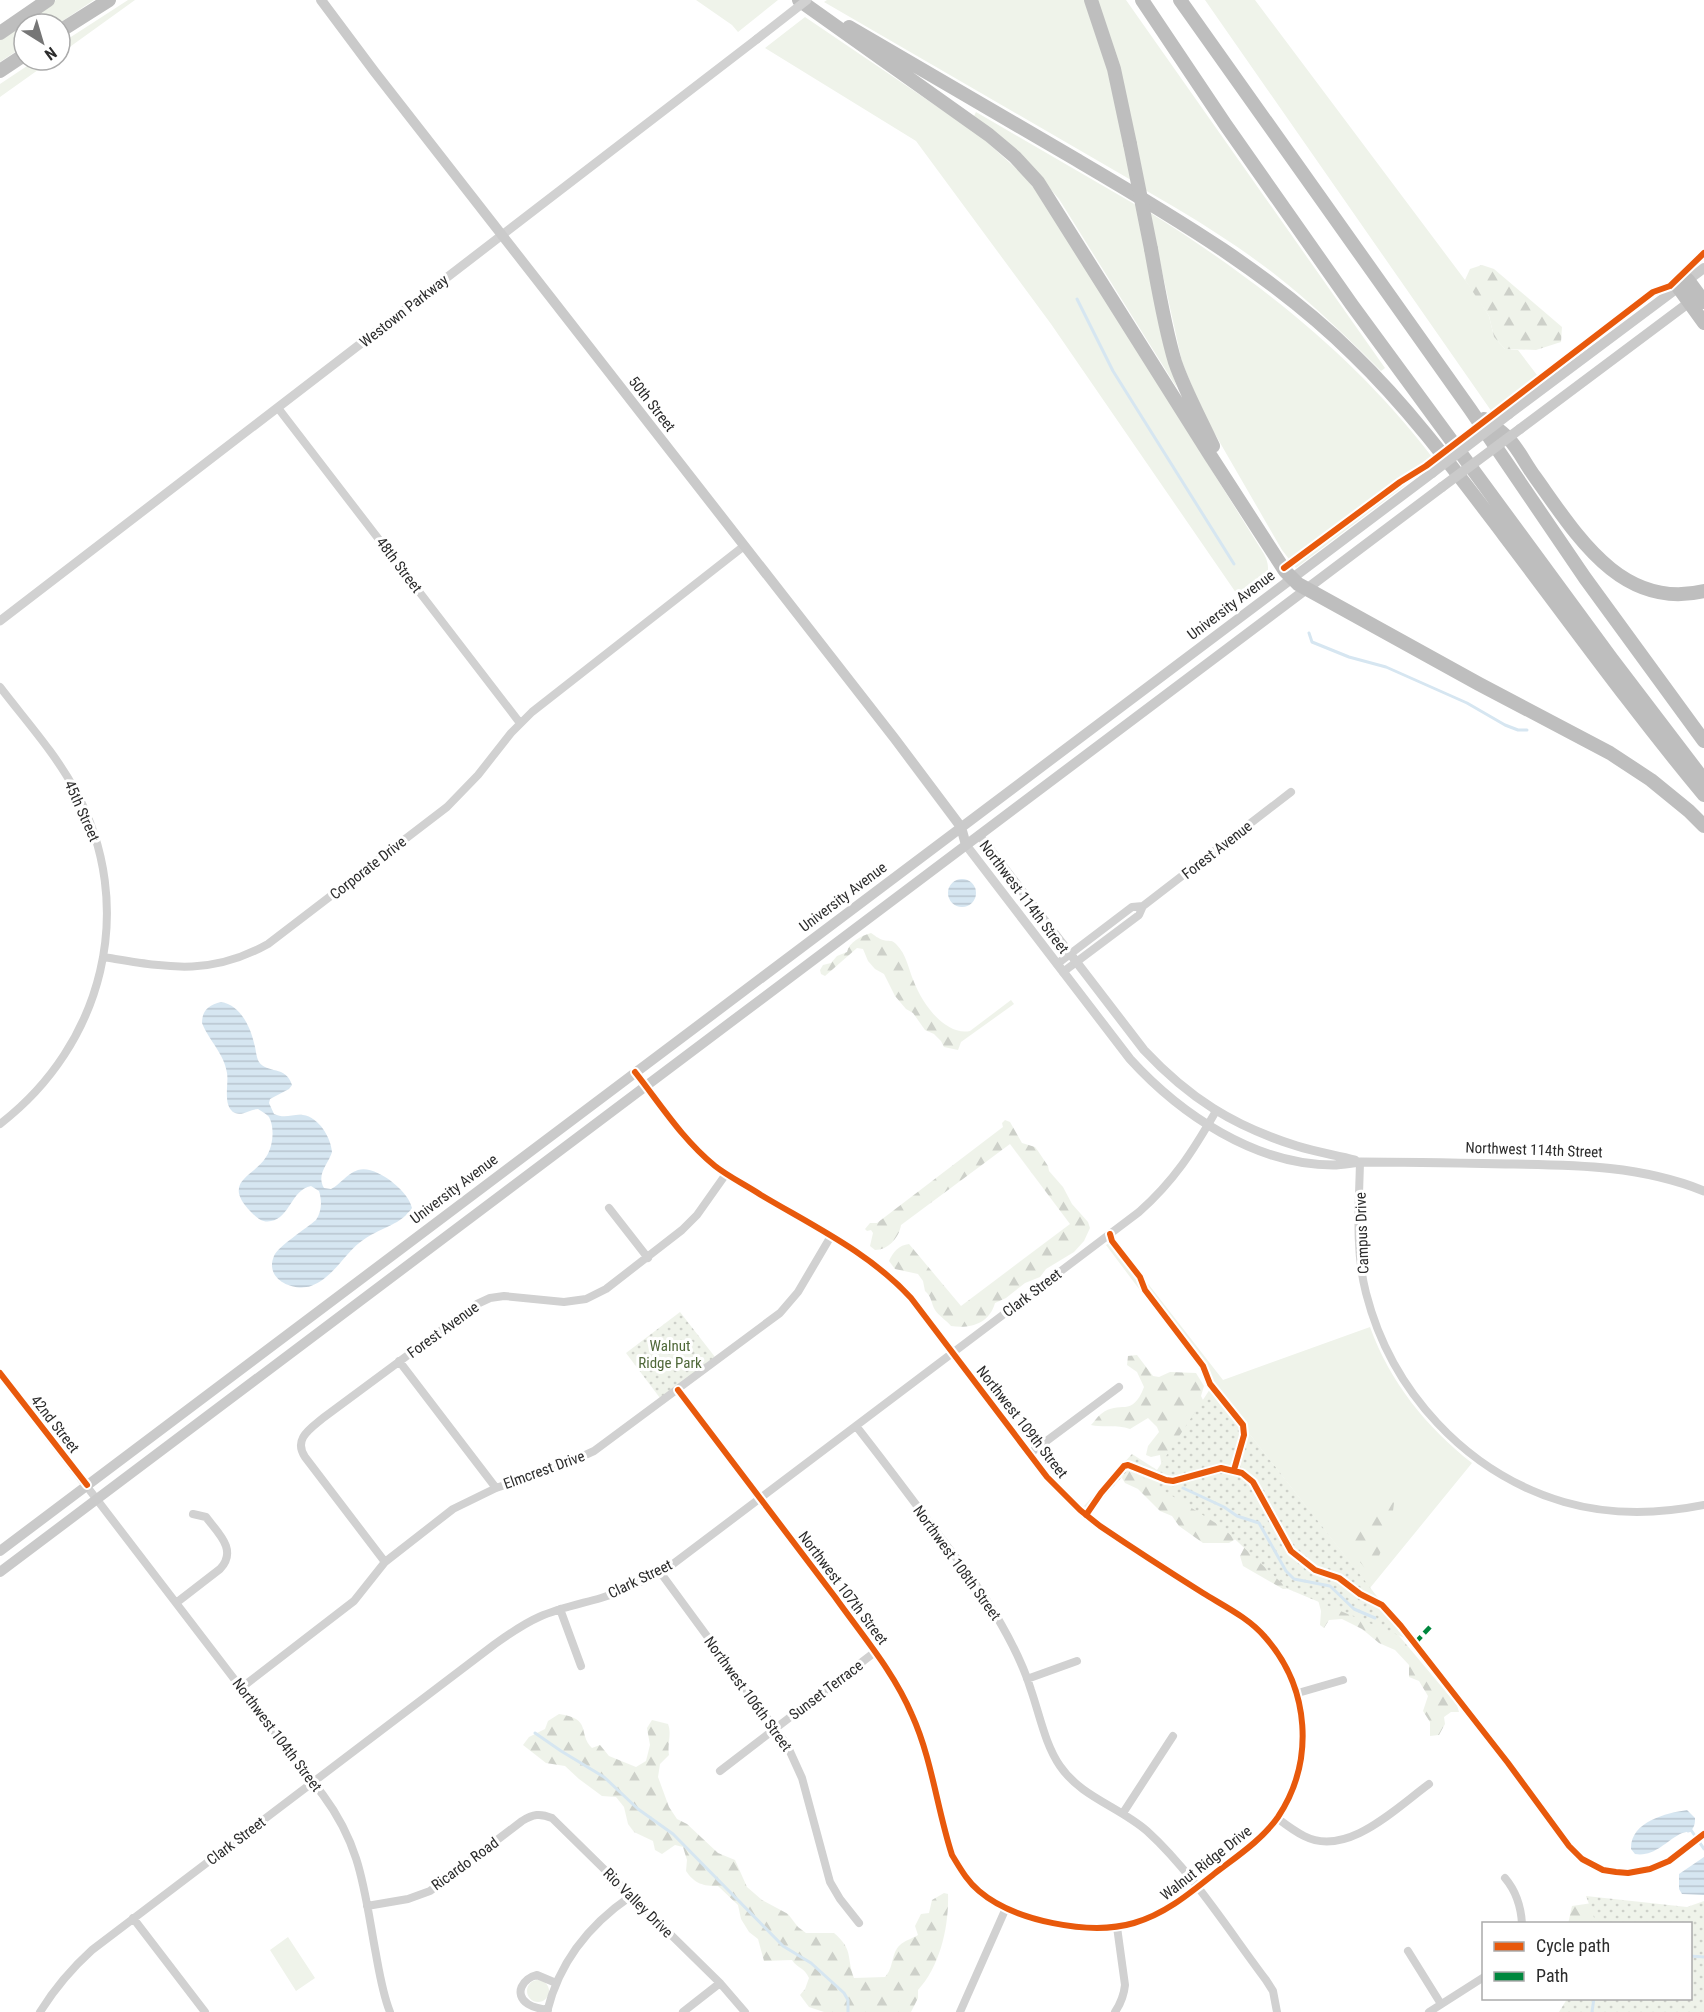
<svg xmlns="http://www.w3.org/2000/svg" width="1704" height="2012" font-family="'Roboto Condensed',sans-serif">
	<defs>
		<pattern id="forest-firs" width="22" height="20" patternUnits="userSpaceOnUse" patternTransform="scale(1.5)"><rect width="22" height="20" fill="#eff3ea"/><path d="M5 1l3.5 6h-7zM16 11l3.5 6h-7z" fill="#cdd0c9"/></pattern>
		<pattern id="park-dots" width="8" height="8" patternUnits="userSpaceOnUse" patternTransform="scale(1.5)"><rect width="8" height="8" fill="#eff3ea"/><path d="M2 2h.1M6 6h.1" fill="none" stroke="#cdd0c9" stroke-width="1.8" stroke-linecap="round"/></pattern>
		<pattern id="water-rules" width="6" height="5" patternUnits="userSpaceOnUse" patternTransform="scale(1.5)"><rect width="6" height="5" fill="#d6e6f1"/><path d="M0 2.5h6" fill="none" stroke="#b8c5cf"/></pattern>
	</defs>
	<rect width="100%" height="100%" fill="#fff"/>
	<path fill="#eff3ea" d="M56,0h38l-36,24h-34v22l-24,16v-23z
		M128,0h7l-75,54v-10z
		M696,0h82l-40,32 -6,-7z
		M827,0h260l18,50 26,130 -307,-178z
		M1094,0h32l259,368 -4,3c-30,-30 -61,-60 -94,-87 -44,-36 -93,-66 -142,-94z
		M1205,0h50l219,292 15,24 5,21 11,12 13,1 19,25 -11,12 -34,25z
		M805,17l174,118 42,38 19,22 224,359c12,22 -5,36 -21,49l-192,-279 -135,-183 -151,-93z
		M36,60h16l-52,37v-13z
		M976,112l160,93 26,134 15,49 -118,-189 -43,-50 -42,-33z
		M1149,212c107,67 206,144 283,245l-8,6 -20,23 -108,82 -14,-18 -78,-135 -22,-53z
		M1114,1240l109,140 147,-53c20,55 56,100 102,136l-102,125 -158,-202 -106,-141z
		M288,1937l27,41 -19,13 -26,-41z
		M527 1991a11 11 0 1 1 22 0a11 11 0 1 1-22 0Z"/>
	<path fill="url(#forest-firs)" d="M1482,265l12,4 68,58 -1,15 -25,8 -31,-1 -11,-12 -5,-21 -24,-36 5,-11z
		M871,933c3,2 8,6 12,7 6,2 8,-1 13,4 11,11 12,24 18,38 8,21 31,54 56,49l41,-31 3,4 -53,38 -3,8 -14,-3 -3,-6 -7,-7 -9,-4 -12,-17 -7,-4 -11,-13 -11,-22 -9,-5 -7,-8 -5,-12 -6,-1 -32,28 -4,-2 -1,-4 3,-5 8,-2 6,-7 10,-4c2,-10 14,-16 24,-19z
		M1005,1120l5,2 12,21 13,4 3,4 10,15 1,5 14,16 9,17 16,18 2,6 -6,13 -10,11 -28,17 -6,8 -15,6 -19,15 -11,5c-6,21 -25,26 -44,23 -5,-6 -12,-10 -16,-16 -4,-7 -3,-13 -10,-19l-2,-10 -5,-7 -23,-5 -6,-8c4,-9 10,-16 20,-17l52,62 109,-82 -60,-80 -109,81c-2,13 -13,25 -26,25l-5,-4 3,-13 -2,-3 -4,1 -2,-2 5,-6h7l122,-93 4,-3 -1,-4z
		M1137,1355l16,21 6,1 11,-5 26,1 8,13 -3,10 4,8 252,301 2,7h-8l-7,5 1,7 -6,11 -9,1v-14l-7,-11 5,-15 -9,-15 -10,-4v-12l-14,-15 -16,-7 -17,-14 -20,-10 -13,1 -5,8 -4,-3 1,-14 -4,-15 -22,-8 -12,1 -40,-23 -3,-10 7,-14 -8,-5 -10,6h-26l-24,-17 -7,-10 -12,-5 -22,-22 -13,-6 -3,-5 2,-6 8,-4 14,8 16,-7 -2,-14 -9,2 -5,-2 2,-9 11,-14 -2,-5 -9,-9 -18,11c-14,-5 -25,-1 -39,-4 3,-3 6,-8 10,-11 19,-15 31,5 43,-27l-7,-15 -10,-7 1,-9z
		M1388,1497l6,6 -3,24 -12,29 4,6 1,5 -10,12 -42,-51 15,1 24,-6 3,-24z
		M559,1714c34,5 18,19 33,34l8,-3 9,11 27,11 10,-6 4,-16 -3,-17 5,-8 16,4c4,10 -1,20 1,31l-9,9 -2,13 11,30 8,12 10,5 31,29 17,7 12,27 15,13 26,14 10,13 8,6h28c20,17 12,24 20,45l31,-1c9,-9 6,-24 15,-32 4,-4 13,-7 18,-10l-3,-9 6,-12 8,-1 3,-13 12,-7 4,1c1,33 -8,72 -30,96v8l-7,14h-87l-15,-5 -9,-12 5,-6 4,-11c-5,-11 -11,-9 -17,-18l-28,1 -6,-22 -9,-7 -8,-13 -3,-14 -20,-19c-15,0 -23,-2 -32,-15l1,-11 -4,-13 -8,-2 -13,9 -7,-4 -2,-9 -19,-9 -6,-8 -4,-17 -8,-10 -14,-1 -23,-17 -14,-13 -19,-3 -23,-18 6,-8 16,-8 3,-8z
		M1599,1902l91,22h-122l4,-18z"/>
	<path fill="url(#park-dots)" d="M680,1312l35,45 -55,41 -34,-45z
		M1212,1386l200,255 -124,-52 -66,-62 -93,-58 -38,43 -7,-6 48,-52 25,16z
		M1586,1896l101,11 17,-6v111h-145l8,-13 123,-1v-74l-94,-1z"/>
	<path fill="url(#water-rules)" d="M948 893a14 14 0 1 1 28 0a14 14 0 1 1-28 0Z
		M221,1002c19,3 29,24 33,41 2,6 2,14 5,19 8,12 27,3 33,23l-3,4 -19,10 -1,4 5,11c11,5 18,0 29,1 16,2 28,23 29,37 -4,13 -16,22 -8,36l7,1c10,-5 15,-15 27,-19 17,-6 51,21 54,38 -10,16 -31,20 -46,30 -21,13 -31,39 -55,48 -18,6 -47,-7 -37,-30 3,-9 33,-28 42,-36 6,-9 6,-19 3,-29l-8,-5c-20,4 -21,32 -40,35 -8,2 -14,-3 -20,-9 -30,-31 3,-35 15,-55 7,-10 9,-29 3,-40 -2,-3 -7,-5 -11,-8 -7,0 -15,7 -23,4 -13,-6 -6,-29 -8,-40 -3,-20 -18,-32 -25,-50 0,-13 7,-18 19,-21z
		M1687,1810l8,8c0,3 0,7 -2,10 -2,4 -9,4 -13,6 -15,8 -26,23 -45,20l-4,-5c-1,-27 35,-36 56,-39z
		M1704,1857v38l-22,-1 -3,-5v-15z"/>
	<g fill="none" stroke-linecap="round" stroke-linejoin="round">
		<path stroke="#d6e6f1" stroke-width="3" d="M1077,299l36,72 121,193
			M1309,633l3,9 37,15 37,10 81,36 38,22 13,5h9
			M1183,1488l41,19 13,9 22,7 27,48 8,8 36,7 24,23 21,9
			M535,1733l26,18 43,26 34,32 35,25 110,112 28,17 33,30 4,7v12
			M1688,1831l3,-1 13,19
			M1690,1956l14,1
			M1592,2012l2,-14"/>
		<path stroke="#d1d1d1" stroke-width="8" d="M278,408l242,315
			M0,687c26,34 55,66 75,103 64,117 28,255 -75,334
			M103,957c63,10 106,20 165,-13l179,-137 31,-32 33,-42 21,-21 212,-166
			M1057,964l75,-57 11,-1
			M1063,972l76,-57 4,-9 148,-114
			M635,1072c26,33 47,67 80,94 14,11 31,19 46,29 52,31 109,58 150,103l136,179 33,33 20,16c34,23 68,45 103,67 21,13 46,25 62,44 45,51 50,124 13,180 -16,23 -42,40 -64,57 -25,20 -49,40 -80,49 -44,13 -120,-2 -155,-32 -12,-10 -19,-23 -27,-36 -15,-46 -20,-96 -40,-140 -18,-43 -50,-80 -77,-118 -52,-69 -105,-138 -157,-207
			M1360,1162c-1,43 -5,89 6,131 25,98 100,180 198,209 45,13 95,12 140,3
			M609,1208l39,50
			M399,1361l97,127
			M0,1373l323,422c38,51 41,94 52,154 4,21 7,43 15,63
			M856,1426c30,38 59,77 88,116 20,26 41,53 57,82 12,21 23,43 30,66 9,26 14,54 29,76 21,31 60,41 87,65 45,41 82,100 119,149l7,11 4,21
			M1029,1454l90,-67
			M385,1562l-80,-105c-12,-18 5,-28 18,-39l154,-114 13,-6 14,-2 60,6 22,-3 20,-10 76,-59 15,-15 29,-41
			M660,1572l127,173 15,33 28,104 10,17 19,24
			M176,1603l44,-34c18,-19 -2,-36 -14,-52l-13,-3
			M560,1609l21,57
			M1027,1679l50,-18
			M241,1688l113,-87 31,-39 68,-53 43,-21 63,-21 35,-16 186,-138 18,-21 33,-56
			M1298,1693l45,-13
			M720,1771l155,-119
			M1123,1813l50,-77
			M1277,1818c8,6 17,13 27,18 43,22 92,-28 125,-52
			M1505,1878c11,13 16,28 17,46
			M367,1906l41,-7 22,-8 92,-70c11,-7 18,-8 30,-3l168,165 25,29
			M133,1918l72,94
			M1408,1951l33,53
			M548,2010c-7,-1 -14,-2 -20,-6 -15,-10 -5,-26 9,-29l19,8
			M40,2012c15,-24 31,-43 52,-62l403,-306c14,-10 28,-20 44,-27 20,-9 41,-13 62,-19 26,-8 50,-21 72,-34l466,-352c35,-31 54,-61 77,-101
			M547,2012c12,-50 43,-88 84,-116
			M683,2012l37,-29
			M960,2012l46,-104
			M1115,2012c6,-9 9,-17 10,-27l-8,-58
			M1429,2012l55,-35"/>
		<path stroke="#d1d1d1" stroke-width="9" d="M0,621l757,-582
			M979,835l165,215c45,48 89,76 153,96 19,6 39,9 58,14
			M966,845l164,214c50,55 125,106 203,106 9,0 18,-2 27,-3 49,0 98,1 146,2 68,1 134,1 198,27"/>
		<path stroke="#cacaca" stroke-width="10" d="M321,0l53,71 521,668 66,88 5,18
			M1509,414l195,-146
			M1520,429l175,-131
			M0,1551l1432,-1078
			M0,1572l1442,-1085"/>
		<path stroke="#bebebe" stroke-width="14" d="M799,0l190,135 26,22 23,25 172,273 75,116 13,13 181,100 131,69 41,27 38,31 15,15
			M1091,0l23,69 16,75
			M1142,0l83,124 127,181 259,353 93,122
			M1180,0l290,409 115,169 119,163
			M849,27c76,44 152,89 228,133 97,57 196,115 277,195 56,54 103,118 150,180 66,87 130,176 200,260
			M60,31l49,-31
			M0,33l48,-33
			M0,71l24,-16
			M1151,249c7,38 13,76 24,113 10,29 25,56 38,84
			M1688,280l16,22
			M1678,287l26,36
			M1484,419c8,6 18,12 25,20 10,11 17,26 26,38 41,57 86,134 169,114"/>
		<path stroke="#d1d1d1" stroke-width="9" d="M757,39l50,-39"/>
		<path stroke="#cacaca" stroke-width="10" d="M1432,473l77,-59
			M1442,487l78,-58"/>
		<path stroke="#bebebe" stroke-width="14" d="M1130,144l21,105"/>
		<path stroke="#00873e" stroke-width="4.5" stroke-dasharray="9 4.5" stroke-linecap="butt" d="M1415,1643l15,-16"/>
		<g stroke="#fff" stroke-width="10">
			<path id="cycleway" d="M1284,568l116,-86 26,-16 227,-174 17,-6 34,-33
				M635,1072c26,33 47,67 80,94 14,11 31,19 46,29 52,31 109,58 150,103l136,179 33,33 20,16c34,23 68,45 103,67 21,13 46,25 62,44 45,51 50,124 13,180 -16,23 -42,40 -64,57 -25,20 -49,40 -80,49 -44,13 -120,-2 -155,-32 -12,-10 -19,-23 -27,-36 -15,-46 -20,-96 -40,-140 -18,-43 -50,-80 -77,-118 -52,-69 -105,-138 -157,-207
				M1110,1234l2,7 28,36 5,13 58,76 7,18 33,41 1,10 -10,35
				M0,1373l87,112
				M1086,1515l15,-22 23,-27 4,-1 38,15 7,1 48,-13 21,5 11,9 38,69 24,19 24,8 21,16 22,11 19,21 107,137 61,83 13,13 21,11 13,2 12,1 22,-4 19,-8 35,-27"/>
		</g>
		<use href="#cycleway" stroke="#e8590c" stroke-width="6"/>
	</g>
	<g text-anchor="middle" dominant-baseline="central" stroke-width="6" stroke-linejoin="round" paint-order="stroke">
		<g font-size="15" fill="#2c2c2c" stroke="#fff">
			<text transform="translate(404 311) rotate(-38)">Westown Parkway</text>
			<text transform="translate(652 404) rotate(52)">50th Street</text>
			<text transform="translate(399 565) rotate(53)">48th Street</text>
			<text transform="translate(1231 605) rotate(-37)">University Avenue</text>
			<text transform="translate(82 811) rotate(66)">45th Street</text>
			<text transform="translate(1217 850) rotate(-38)">Forest Avenue</text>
			<text transform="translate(368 868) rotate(-38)">Corporate Drive</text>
			<text transform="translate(843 897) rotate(-37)">University Avenue</text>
			<text transform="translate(1024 897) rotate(53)">Northwest 114th Street</text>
			<text transform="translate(1534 1150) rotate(2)">Northwest 114th Street</text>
			<text transform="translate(454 1189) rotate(-37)">University Avenue</text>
			<text transform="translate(1362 1233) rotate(-92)">Campus Drive</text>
			<text transform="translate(1032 1293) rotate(-37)">Clark Street</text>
			<text transform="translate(443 1330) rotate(-36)">Forest Avenue</text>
			<text transform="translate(1022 1422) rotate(52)">Northwest 109th Street</text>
			<text transform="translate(55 1424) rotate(52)">42nd Street</text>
			<text transform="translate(544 1470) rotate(-20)">Elmcrest Drive</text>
			<text transform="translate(957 1563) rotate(54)">Northwest 108th Street</text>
			<text transform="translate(640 1579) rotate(-26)">Clark Street</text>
			<text transform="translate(843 1588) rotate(53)">Northwest 107th Street</text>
			<text transform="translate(826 1690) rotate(-37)">Sunset Terrace</text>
			<text transform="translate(748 1694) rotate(54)">Northwest 106th Street</text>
			<text transform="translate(277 1735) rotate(53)">Northwest 104th Street</text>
			<text transform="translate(236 1841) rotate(-37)">Clark Street</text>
			<text transform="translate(1206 1863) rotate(-38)">Walnut Ridge Drive</text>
			<text transform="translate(465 1864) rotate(-36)">Ricardo Road</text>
			<text transform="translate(638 1903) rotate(45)">Rio Valley Drive</text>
		</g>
		<g font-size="15" fill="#4f6839" stroke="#fff">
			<text x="670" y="1346">Walnut<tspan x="670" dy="17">Ridge Park</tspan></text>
		</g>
	</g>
	<rect x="1482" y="1922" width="210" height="78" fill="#ffffff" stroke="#ababab" stroke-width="1.5"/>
	<rect x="1494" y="1942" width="30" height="9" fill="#e8590c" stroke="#ababab" stroke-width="1.5"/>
	<text x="1536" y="1952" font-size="18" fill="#2c2c2c">Cycle path</text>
	<rect x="1494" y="1972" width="30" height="9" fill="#00873e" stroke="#ababab" stroke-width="1.5"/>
	<text x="1536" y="1982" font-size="18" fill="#2c2c2c">Path</text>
	<g transform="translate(42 42) rotate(143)"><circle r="28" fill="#ffffff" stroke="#ababab" stroke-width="1.5"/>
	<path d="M0-4.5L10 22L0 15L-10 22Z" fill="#767676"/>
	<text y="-9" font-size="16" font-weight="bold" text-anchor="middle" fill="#2c2c2c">N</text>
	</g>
</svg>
